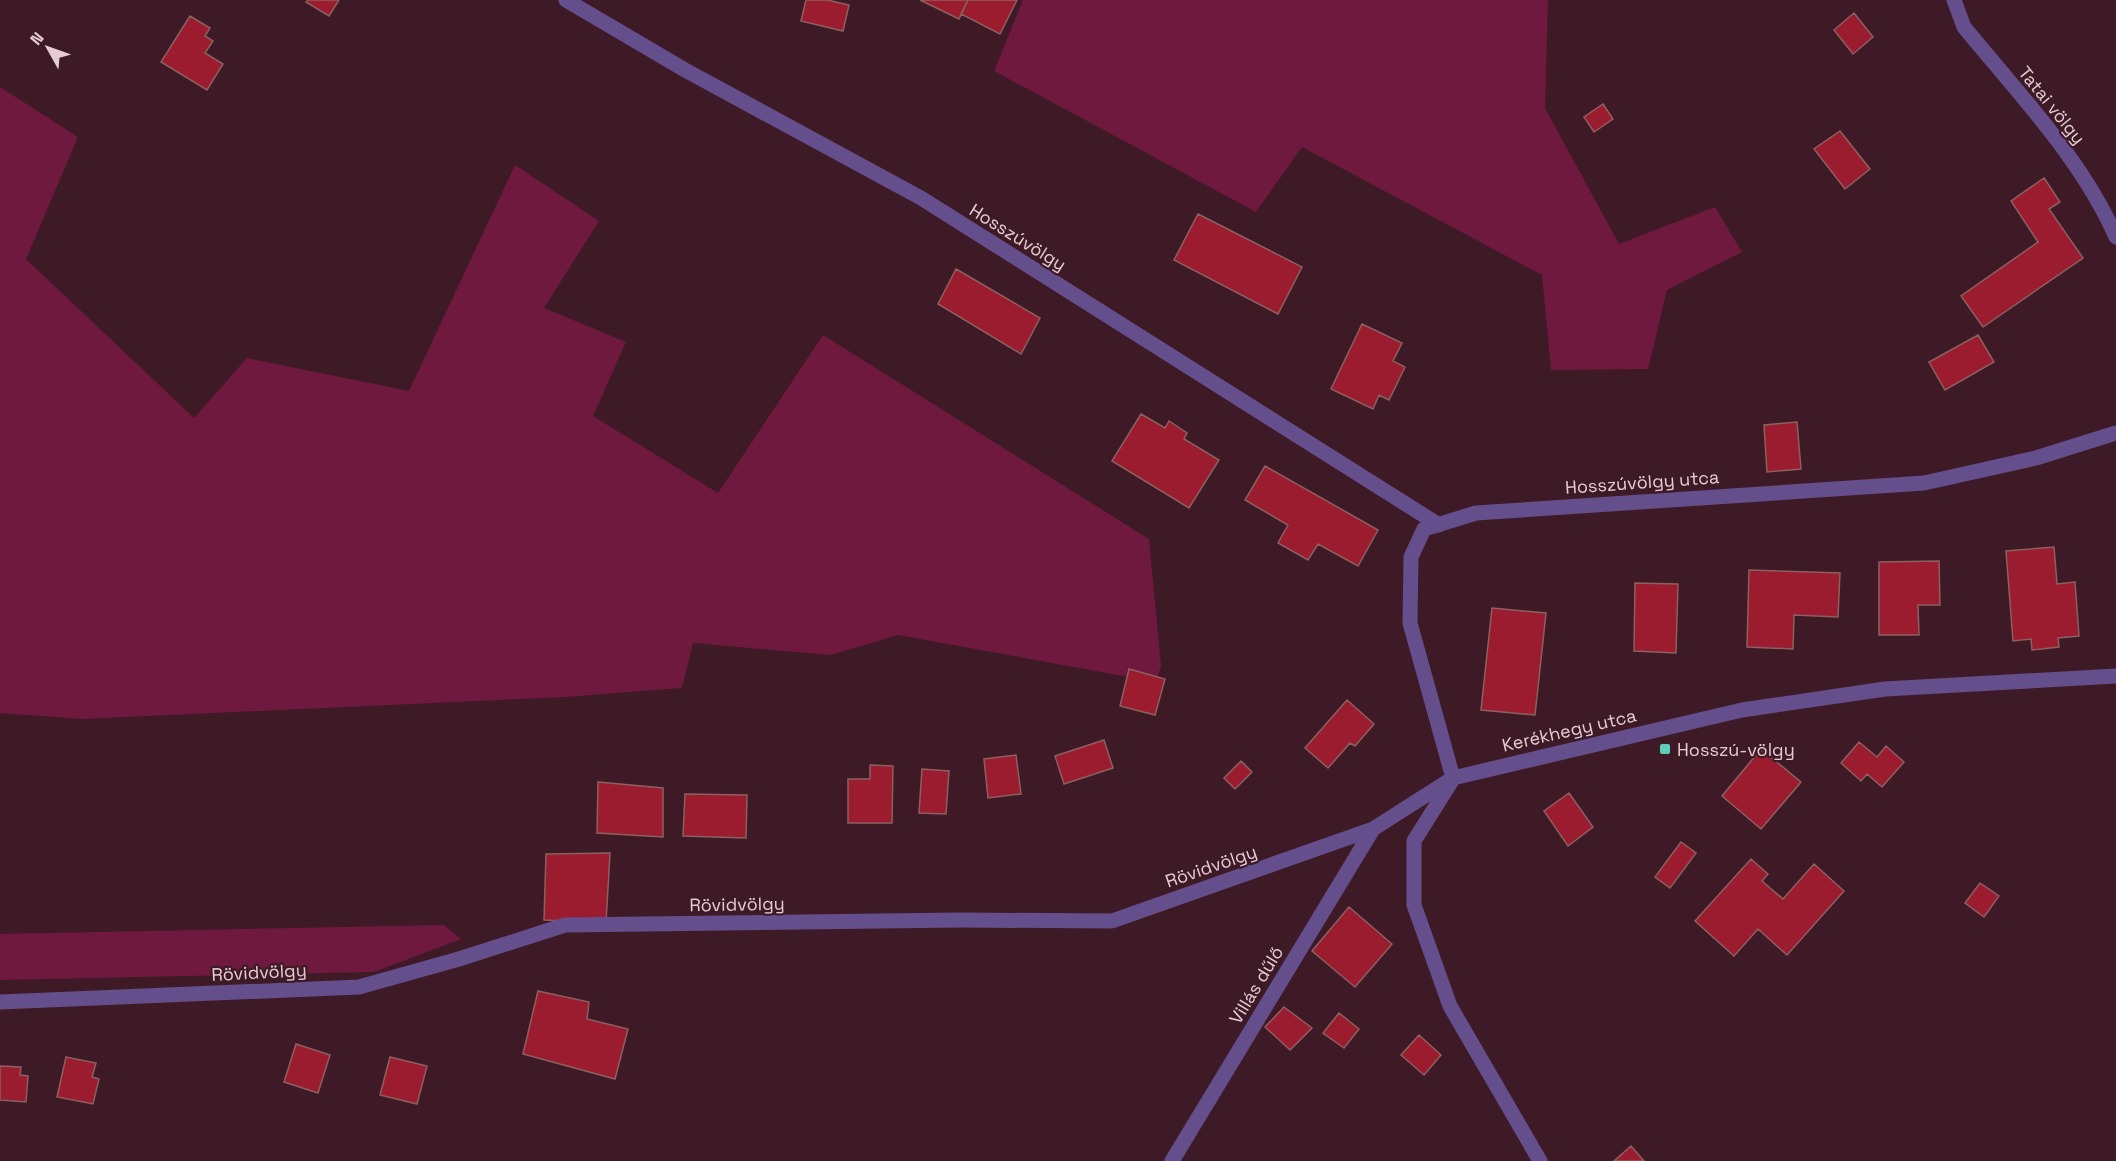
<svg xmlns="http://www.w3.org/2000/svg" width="2116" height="1161" font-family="'Space Grotesk',sans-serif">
	<rect width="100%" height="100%" fill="#3e1a27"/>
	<path fill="#6e193d" d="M1023,0h525l-3,108 74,136 96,-37 27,45 -75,38 -19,79 -97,1 -9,-95 -240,-128 -46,65 -262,-141z
		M0,87l78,50 -52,122 168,159 53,-60 162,33 106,-226 84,56 -55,87 82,34 -33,74 125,77 105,-158 326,204 12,127 -5,16 -258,-47 -67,20 -138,-12 -11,45 -117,9 -483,22 -82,-6z
		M444,925l17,14 -87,33 -374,8v-46z"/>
	<path fill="#9b1b2f" stroke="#8d6060" stroke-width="1.5" d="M308,0h31l-10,16 -23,-14z
		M806,0h21l22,5 -6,26 -42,-10z
		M920,0h48l-9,19z
		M968,0h49l-17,34 -39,-20z
		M1854,13l19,24 -20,17 -19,-24z
		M190,16l20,12 -5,8 8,5 -8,12 18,11 -16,26 -46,-28z
		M1603,104l10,15 -19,13 -10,-15z
		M1840,131l30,38 -25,20 -31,-40z
		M2044,178l16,24 -11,7 34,49 -100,69 -22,-31 77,-54 -27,-41z
		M1198,214l104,53 -24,47 -104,-54z
		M956,269l84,49 -19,36 -83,-50z
		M1362,324l40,19 -9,18 12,6 -16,33 -10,-5 -6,14 -42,-20z
		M1978,335l16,27 -49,28 -16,-28z
		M1141,414l24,14 4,-7 18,12 -3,6 35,21 -30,48 -77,-47z
		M1797,422l4,47 -34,3 -3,-47z
		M1265,466l113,64 -20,36 -40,-22 -10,16 -30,-17 10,-18 -43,-25z
		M2054,547l3,37 18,-2 4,54 -21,2 1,9 -27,3 -1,-11 -18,2 -7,-90z
		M1939,561l1,44h-22l1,30h-40v-73z
		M1749,570l91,3 -2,44 -44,-2 -1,34 -46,-2z
		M1635,583l43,1 -2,69 -42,-2z
		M1492,608l54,5 -11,102 -54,-5z
		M1129,669l36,10 -10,36 -35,-9z
		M1347,700l27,24 -19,22 -5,-3 -22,25 -23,-20z
		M1104,740l9,28 -49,16 -9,-28z
		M1859,742l18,15 9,-11 18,16 -22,25 -15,-13 -6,7 -20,-18z
		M1761,749l40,33 -40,47 -39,-33z
		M1016,755l5,39 -33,4 -4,-39z
		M1241,761l11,11 -17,17 -11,-11z
		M870,765l23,1 -1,57h-44v-44h22z
		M922,769l27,2 -3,43 -27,-1z
		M598,782l65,6v49l-66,-4z
		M1569,793l24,34 -25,19 -24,-35z
		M685,794l62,1 -1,43 -63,-2z
		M1681,842l15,11 -26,35 -15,-11z
		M610,853l-4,70 -62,-3 2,-66z
		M1751,859l17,15 -6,7 21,18 31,-35 30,27 -57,64 -29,-26 -24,27 -39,-35z
		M1980,883l19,13 -15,21 -19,-14z
		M1349,907l43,37 -37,43 -43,-36z
		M538,991l51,11 -2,17 41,10 -13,50 -92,-25z
		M1284,1007l28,21 -22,22 -25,-23z
		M1339,1013l20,16 -15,19 -21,-15z
		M1419,1035l22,20 -17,20 -23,-20z
		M296,1044l34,11 -12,38 -34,-11z
		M66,1057l30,6 -4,14 7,2 -6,25 -36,-7z
		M390,1057l37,9 -10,38 -37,-9z
		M0,1066l21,1 -1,8 8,1 -2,26 -26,-2z
		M1631,1146l13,15h-30z"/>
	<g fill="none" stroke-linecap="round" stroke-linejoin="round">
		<path stroke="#654e8c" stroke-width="15" d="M566,0l119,70 236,128 518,327
			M1954,0l10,27c53,65 118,132 152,210
			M1453,778l-43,-155 1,-66 13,-28 52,-16 448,-30 112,-25 80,-25
			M1451,782l-37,59v64l36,101 90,155
			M0,1002l359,-15 100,-28 106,-34 395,-5 152,1 261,-92 80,-51 289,-68 143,-21 231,-13
			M1172,1161l201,-332"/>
	</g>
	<rect fill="#5dceb9" stroke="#3e1a27" stroke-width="2" x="1659" y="743" width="12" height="12" rx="3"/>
	<g text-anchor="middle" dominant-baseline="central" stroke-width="4.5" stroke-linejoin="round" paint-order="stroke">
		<g font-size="18" fill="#e5ccd3" stroke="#3e1a27">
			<text transform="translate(2052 105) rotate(51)">Tatai völgy</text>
			<text transform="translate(1018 237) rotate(32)">Hosszúvölgy</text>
			<text transform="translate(1642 482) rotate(-4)">Hosszúvölgy utca</text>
			<text transform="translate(1569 730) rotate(-13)">Kerékhegy utca</text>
			<text transform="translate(1211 866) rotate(-19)">Rövidvölgy</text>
			<text transform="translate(737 904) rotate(-1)">Rövidvölgy</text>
			<text transform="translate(259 972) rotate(-3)">Rövidvölgy</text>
			<text transform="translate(1256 985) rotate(-59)">Villás dűlő</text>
		</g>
		<g font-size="18" fill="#e5ccd3" stroke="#3e1a27" text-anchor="start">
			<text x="1677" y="749">Hosszú-völgy</text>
		</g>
	</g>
	<g transform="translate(48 48) rotate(310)" stroke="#3e1a27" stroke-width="4.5" paint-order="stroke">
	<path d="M0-4.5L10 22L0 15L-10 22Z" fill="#e5ccd3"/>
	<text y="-9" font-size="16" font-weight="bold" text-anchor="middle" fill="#e5ccd3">N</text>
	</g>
</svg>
